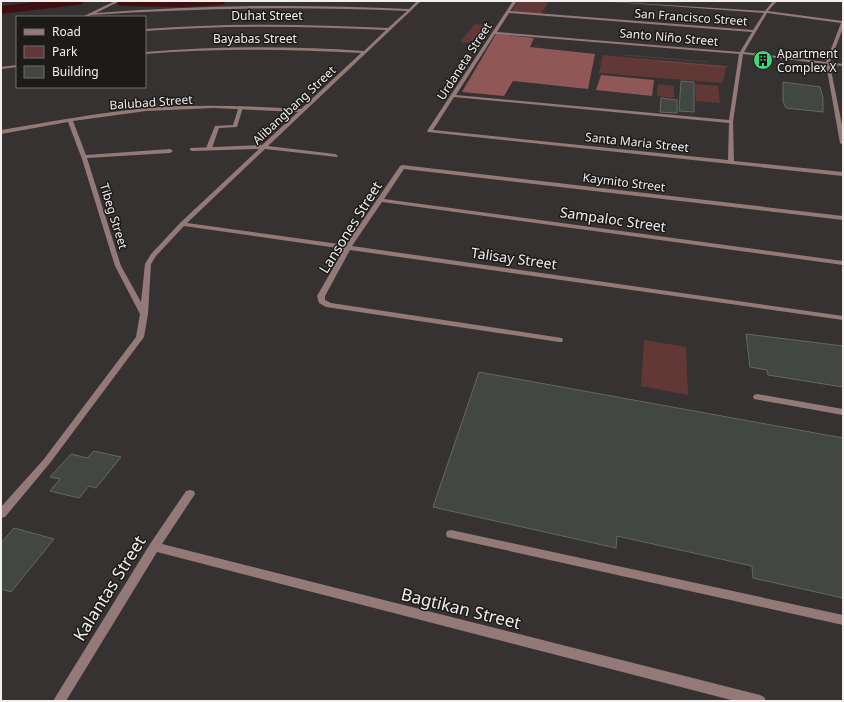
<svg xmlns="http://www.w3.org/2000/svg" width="844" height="702" font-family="'Noto Sans',sans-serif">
	<rect width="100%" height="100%" fill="#373232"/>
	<path fill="#623837" d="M518,1h31l-8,13 -30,-2z
		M475,24l19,2 -14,17 -20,-1z
		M603,55l123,11 -3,17 -124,-10z
		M658,84l16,2v12l-17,-2z
		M695,84l23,2 2,17 -24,-2z
		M644,340l42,7 2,48 -47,-9z"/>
	<path fill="#8f5756" d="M496,34l38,4 -4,9 65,7 -7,35 -75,-8 -9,15 -42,-4z
		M601,75l53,5 -2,16 -56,-6z"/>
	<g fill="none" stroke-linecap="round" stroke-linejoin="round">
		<path fill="#3e0e11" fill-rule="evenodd" d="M43,1h41l-2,3 -5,1 -76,9v-8z
			M117,1h109l-2,3 -5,1 -41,2 -55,-1 -5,-1z"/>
	</g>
	<path fill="#434744" stroke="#646865" d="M681,81l13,1v30l-15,-1z
		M783,82l37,5 3,11v14l-37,-4 -3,-7z
		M661,98l16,2v13l-17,-1z
		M746,334l97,12v41l-75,-12 -1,-5 -17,-3z
		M479,372l364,66v160l-90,-20 -1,-12 -135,-30 -1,12 -183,-41z
		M94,451l27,6 -25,31 -7,-2 -10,12 -29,-7 10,-12 -10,-2 21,-23 16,4z
		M14,528l40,11 -43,53 -10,-3v-46z"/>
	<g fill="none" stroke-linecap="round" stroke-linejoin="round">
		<path stroke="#7c7777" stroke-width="1" stroke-dasharray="0.5 1.5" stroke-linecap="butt" d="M625,55l82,7
			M659,61l70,6"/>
		<path fill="#937978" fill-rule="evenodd" d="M239,106l4,1 -6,20 -18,1 -7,20 -5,1 -1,-1 9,-22 18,-1z
			M757,394l86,15v6l-89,-16 -1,-2 1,-2z
			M451,530l392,85v10l-392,-87 -4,-1 -1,-3 1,-3z"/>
		<path fill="#937978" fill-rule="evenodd" d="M115,1h5l-24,12c104,-8 208,-9 313,-4l8,-8h4l-153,145 67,8 3,2 -1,1 -72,-8 -78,74 159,22 54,-79 2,-1 441,51v4l-439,-51 -20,30 459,62v4l-461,-63 -30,44 491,70v4l-493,-70 -25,46v4l6,3 231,35 1,2 -1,2h-3l-233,-35 -7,-4 -2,-7 27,-47 -160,-23 -28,30 -5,8 -3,50 -4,23 -94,126 -45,54 -4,1v-11l43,-48 92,-122 4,-23 -25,-48 -33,-107 -14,-37 -67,12v-4c48,-8 96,-17 145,-22 51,-4 103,-2 155,1l60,-56c-72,-4 -144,-5 -216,1v-2c73,-6 146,-6 219,-1l22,-21c-80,-4 -161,-5 -241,1v-2c81,-6 162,-5 243,-1l19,-17c-106,-5 -211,-3 -316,4l-4,2h-5zM214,108l84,4 -36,33 -72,3v2l2,1 67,-2 -79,74 -29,31 -6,10 -4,38 -20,-36 -34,-108 83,-5 3,-2 -3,-2 -84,6 -13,-34 73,-10z
			M513,1h4l-7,10 243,19 11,-17 -163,-12 164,10 8,-10h4l-9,10 75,10v7l-13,34 13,2v2l-13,-1 13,65v15l-3,-2 -14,-79 -83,-10 -10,68 1,39 109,11v4l-415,-44 -1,-1zM509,13l243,19 -12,20 -243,-20zM767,13l74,10 -15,39 -82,-10zM495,34l244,20 -10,66 -273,-25zM454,97l275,26 -1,37 -295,-30z
			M17,65v2l-16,2v-2z
			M190,490l4,1 1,3 -33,50 598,151 4,2 2,4h-31l-578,-149 -91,149h-13l97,-157 36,-53z"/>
	</g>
	<defs>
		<g id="building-disc" transform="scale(1)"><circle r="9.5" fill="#3cd77e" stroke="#1d1a1a"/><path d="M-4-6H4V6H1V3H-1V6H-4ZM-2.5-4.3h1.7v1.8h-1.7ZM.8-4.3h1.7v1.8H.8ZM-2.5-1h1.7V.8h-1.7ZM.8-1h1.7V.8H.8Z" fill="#111"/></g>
	</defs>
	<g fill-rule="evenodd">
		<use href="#building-disc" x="763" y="60"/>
	</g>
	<g text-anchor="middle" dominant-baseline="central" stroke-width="3" stroke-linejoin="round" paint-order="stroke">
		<g font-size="12" fill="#f3efef" stroke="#1d1a1a">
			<text x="267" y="15">Duhat Street</text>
			<text transform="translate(691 17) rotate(4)">San Francisco Street</text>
			<text transform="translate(669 37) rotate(5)">Santo Niño Street</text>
			<text x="255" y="38">Bayabas Street</text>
			<text transform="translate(464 61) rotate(-57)">Urdaneta Street</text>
			<text transform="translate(151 102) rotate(-4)">Balubad Street</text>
			<text transform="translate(294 105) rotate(-43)">Alibangbang Street</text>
			<text transform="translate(637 142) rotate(6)">Santa Maria Street</text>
			<text transform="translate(624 182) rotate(7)">Kaymito Street</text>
			<text transform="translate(114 216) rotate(73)">Tibeg Street</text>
		</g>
		<g font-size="12" fill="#f3efef" stroke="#1d1a1a" text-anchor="start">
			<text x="777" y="53">Apartment<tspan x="777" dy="14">Complex X</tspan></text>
		</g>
		<g font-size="14" fill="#f3efef" stroke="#1d1a1a">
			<text transform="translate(613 219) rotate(8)">Sampaloc Street</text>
			<text transform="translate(350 227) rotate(-58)">Lansones Street</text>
			<text transform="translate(514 258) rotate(8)">Talisay Street</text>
		</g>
		<g font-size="17" fill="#f3efef" stroke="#1d1a1a">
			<text transform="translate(109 588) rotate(-58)">Kalantas Street</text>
			<text transform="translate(461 608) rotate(14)">Bagtikan Street</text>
		</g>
	</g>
	<rect width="844" height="702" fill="none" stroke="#f3efef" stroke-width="4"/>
	<rect x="16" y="16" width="130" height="72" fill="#1d1a1a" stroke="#736f6f"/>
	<rect x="24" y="29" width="20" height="6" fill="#937978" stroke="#736f6f"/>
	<text x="52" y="36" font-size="12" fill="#f3efef">Road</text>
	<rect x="24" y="46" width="20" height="12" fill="#623837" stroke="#736f6f"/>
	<text x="52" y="56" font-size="12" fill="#f3efef">Park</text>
	<rect x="24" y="66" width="20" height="12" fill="#434744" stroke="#736f6f"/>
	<text x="52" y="76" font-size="12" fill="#f3efef">Building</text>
</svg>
